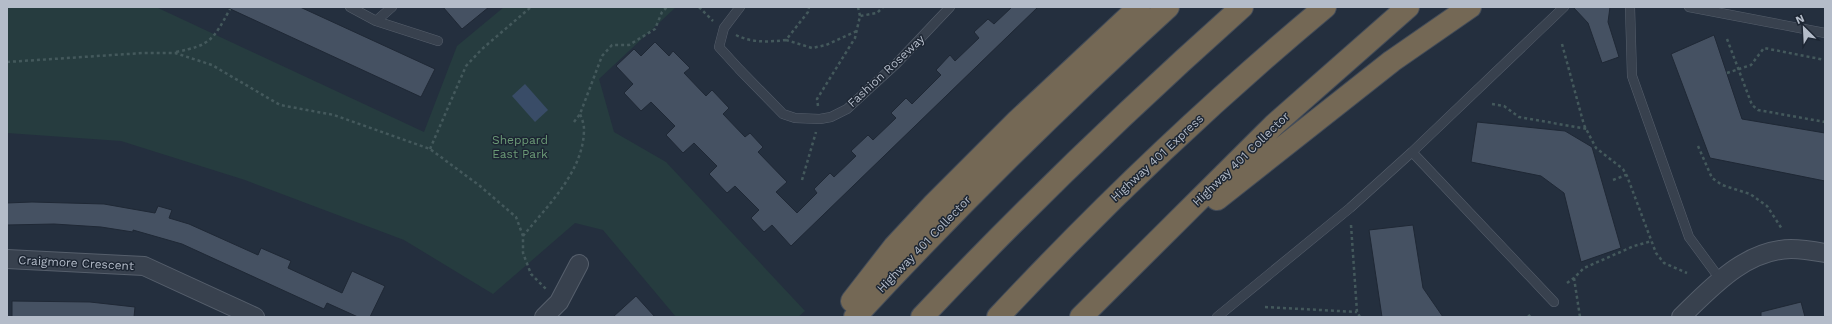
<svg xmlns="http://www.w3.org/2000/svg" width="1832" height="324" font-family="'Work Sans',sans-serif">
	<rect width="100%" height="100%" fill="#242f3e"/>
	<path fill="#263c3f" d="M7,7h149l268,125 33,-86 47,-39h172l-77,72 15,53 52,30 139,149 -7,6h-122l-73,-87 -28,-7 -82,71 -89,-54 -159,-60 -124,-39 -114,-8z"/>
	<path fill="#394c67" d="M525,84l23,26 -13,12 -23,-26z"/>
	<path fill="#455162" stroke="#1f2835" d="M226,7h74l135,62 -14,28z
		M443,7h46l-27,22z
		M1012,7h26l-247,239 -19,-21 -8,7 -13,-14 8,-8 -24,-24 -8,7 -18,-19 8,-8 -23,-23 -11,10 -17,-18 9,-9 -24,-24 -10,9 -17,-18 9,-9 -17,-18 18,-17 7,7 14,-14 14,14 4,-5 17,17 -6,5 22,23 6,-6 17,18 -6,6 22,23 5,-4 13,14 -5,5 29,30 -11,10 21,21 20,-20 -3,-4 16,-16 4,4 22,-21 -5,-5 17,-16 5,5 23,-22 -5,-5 15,-15 6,6 29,-29 -5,-5 14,-15 5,6 24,-23 -5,-6 14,-13 6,5z
		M1573,7h37l-2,15 11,35 -17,6 -14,-40z
		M1714,35l28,84 83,14v48l-115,-23 -39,-104z
		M1477,122l88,9 27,16 29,101 -40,14 -17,-69 -23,-17 -70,-14z
		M32,202l72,2 51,9 3,-7 14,4 -3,8 20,6 69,31 3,-7 30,13 -3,7 54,25 10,-22 33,15 -15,31h-12l-31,-14 -3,6 -142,-65 -49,-14v2l-32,-5 -47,-3 -47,1v-22z
		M1413,225l10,63 20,29h-61l-13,-87z
		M636,296l19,21h-42z
		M12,301l78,1 45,5 -1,10h-122z
		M1801,302l4,15h-44v-5z"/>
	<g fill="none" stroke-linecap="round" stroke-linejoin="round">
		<g stroke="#565f6c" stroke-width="10">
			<path id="lane" d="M350,7l26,14 16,-14
				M740,7l-16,21 -5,19 20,22 44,45 12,4 25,1 11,-2 16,-8 49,-45 54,-57
				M1630,7l2,69 57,161 31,42
				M1689,7l136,26
				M376,21l62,20
				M1412,152l142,150
				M1217,317l133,-109 62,-56 152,-145"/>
		</g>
		<g stroke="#565f6c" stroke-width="20">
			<path id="street" d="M7,259l137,7 111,51
				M544,317l15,-15 20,-38
				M1681,317c31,-30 64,-67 110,-68 11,0 23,2 34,4"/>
		</g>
		<g stroke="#434c59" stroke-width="24">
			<path id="highway" d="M1217,199l175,-138 78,-54
				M852,301l42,-54 40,-43 83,-83 122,-114
				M855,317c100,-108 204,-211 313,-310
				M922,317c102,-108 209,-211 320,-310
				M998,317c103,-110 212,-214 327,-310
				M1081,317l193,-192 134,-118"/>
		</g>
		<path stroke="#44595c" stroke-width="2.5" stroke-dasharray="3 3" stroke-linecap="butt" d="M699,7l14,14
			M858,7l2,9
			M736,35c16,8 32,7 50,5l22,-28 1,-5
			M1727,39l25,66 6,5 67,12
			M786,40l26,8 14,-3 31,-14
			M1562,44l22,81 12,23 27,21 4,7 29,77 8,10 23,10
			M176,52c35,-7 37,-12 54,-43
			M7,62l136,-9h32l37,12 68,40 54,10 96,34 50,37 36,31 7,19v17l8,21 15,15
			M1727,73l24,-8 13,-17 61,12
			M1492,104l12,2 15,11 68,12
			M818,106l-1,-7 38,-61 5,-22 17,-3 6,-6
			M574,122l6,-8 22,-58 10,-11h17l26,-16 7,-17 5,-5
			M1698,146l14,32 10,7 28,9 17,12 15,23
			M430,149l36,-83 16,-17 49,-42
			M802,180l14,-48
			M1613,180l13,-5
			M1351,225l6,87 3,5
			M523,236c25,-31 61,-65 61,-107 0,-5 -2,-10 -4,-15
			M1574,278l6,39
			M1567,283l7,-5 10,-10 50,-22 18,-5
			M1265,307l92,5
			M1528,317l3,-3"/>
		<use href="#lane" stroke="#38414e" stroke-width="9"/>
		<use href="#street" stroke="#38414e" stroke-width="18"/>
		<use href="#highway" stroke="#746855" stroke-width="22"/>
	</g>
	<g text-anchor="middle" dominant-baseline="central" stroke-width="3" stroke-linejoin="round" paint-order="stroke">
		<g font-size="12" fill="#b4bcc9" stroke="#1d2633">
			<text transform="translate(886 71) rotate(-43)">Fashion Roseway</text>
			<text transform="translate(1157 158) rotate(-43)">Highway 401 Express</text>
			<text transform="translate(1241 159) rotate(-44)">Highway 401 Collector</text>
			<text transform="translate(924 244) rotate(-46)">Highway 401 Collector</text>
			<text transform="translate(76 263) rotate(3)">Craigmore Crescent</text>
		</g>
		<g font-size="12" fill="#6b9a76" stroke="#1d2633">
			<text x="520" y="140">Sheppard<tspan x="520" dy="14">East Park</tspan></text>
		</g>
	</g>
	<rect width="1832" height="324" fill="none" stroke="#b4bcc9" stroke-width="16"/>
	<g transform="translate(1804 28) rotate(336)" stroke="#1d2633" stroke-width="3" paint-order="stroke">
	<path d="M0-3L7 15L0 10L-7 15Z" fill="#b4bcc9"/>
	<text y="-6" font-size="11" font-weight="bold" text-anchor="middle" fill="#b4bcc9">N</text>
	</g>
</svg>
